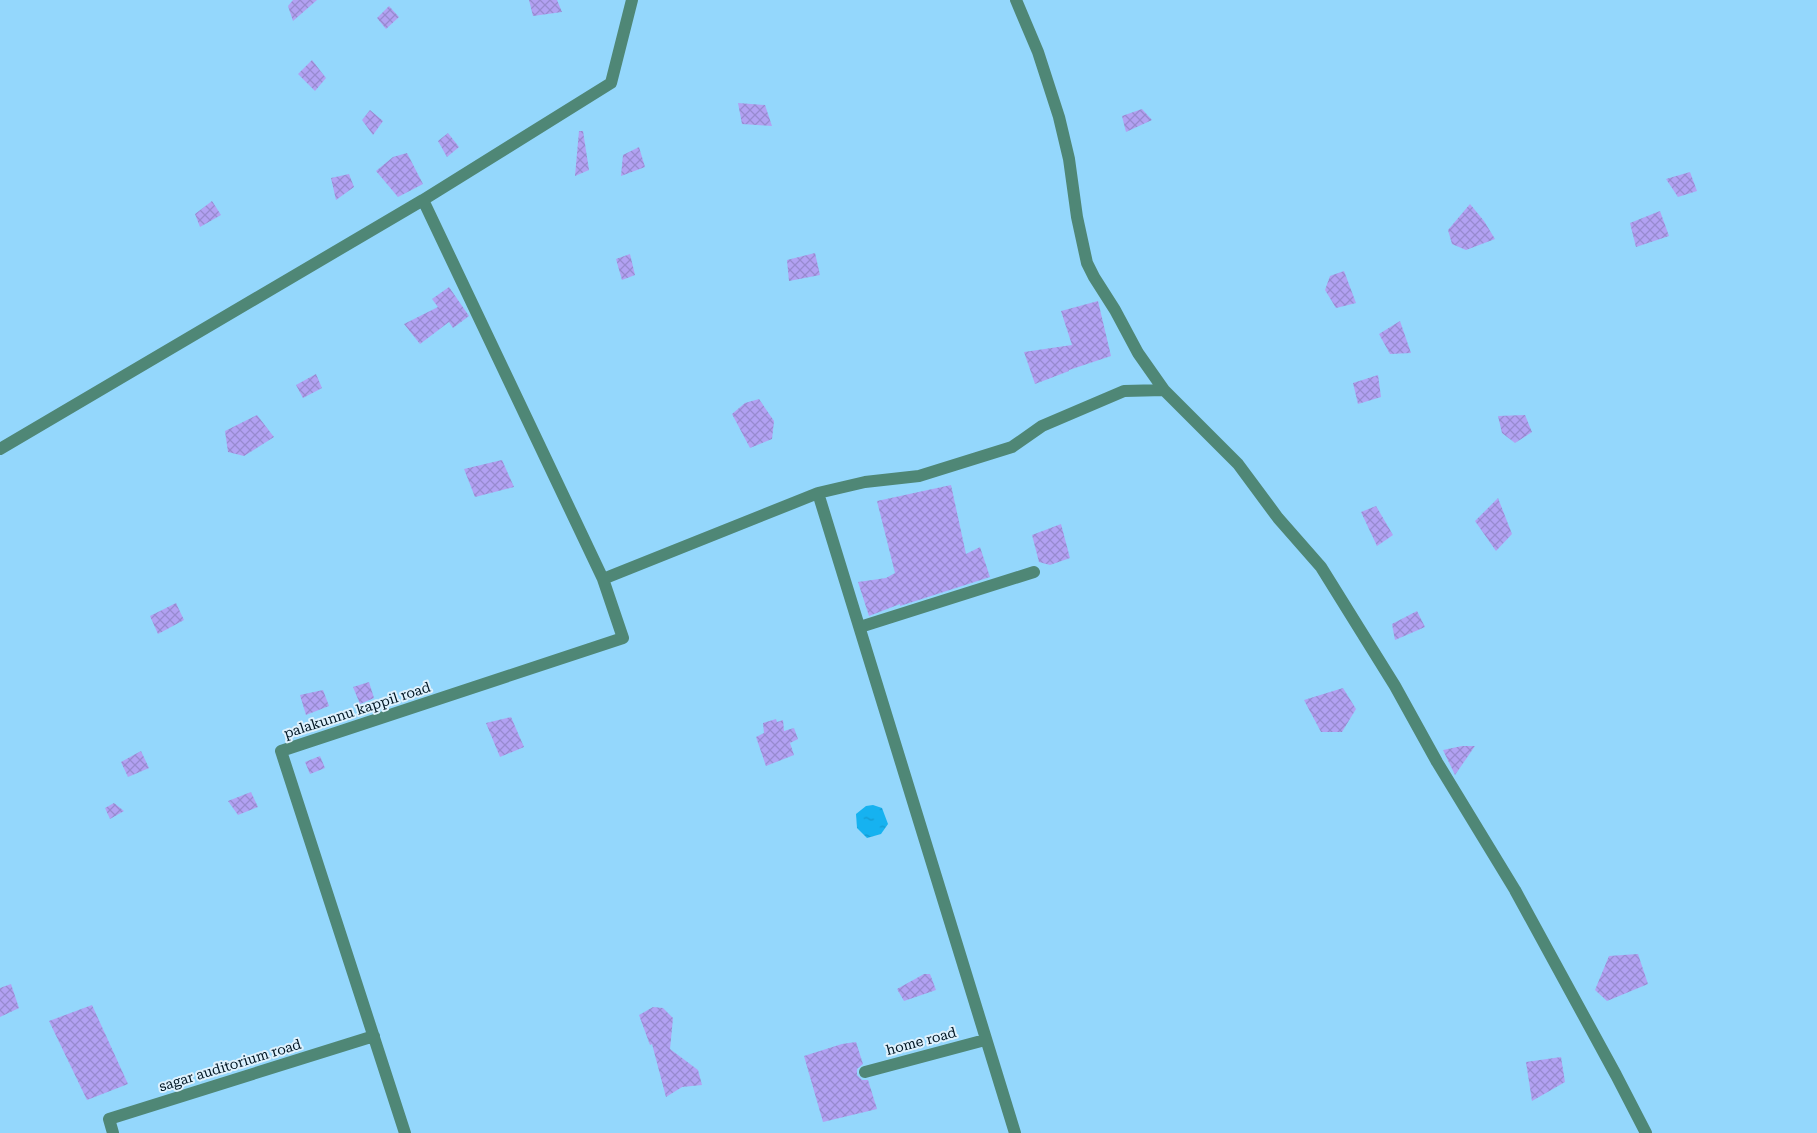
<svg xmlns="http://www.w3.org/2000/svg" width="1817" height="1133" font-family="'Roboto Serif',serif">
	<defs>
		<pattern id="water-ripples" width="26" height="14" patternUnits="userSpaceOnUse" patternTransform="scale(1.25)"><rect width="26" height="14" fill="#16b2f0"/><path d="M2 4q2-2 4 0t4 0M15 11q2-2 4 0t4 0" fill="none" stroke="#1398ce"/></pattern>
		<pattern id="building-cross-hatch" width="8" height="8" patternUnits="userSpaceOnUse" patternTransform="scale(1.25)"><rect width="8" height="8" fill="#b2a1f2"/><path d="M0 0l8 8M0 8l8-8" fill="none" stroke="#978acf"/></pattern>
	</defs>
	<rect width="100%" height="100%" fill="#94d7fc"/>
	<path fill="url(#water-ripples)" d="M873,805l9,3 6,16 -7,10 -14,4 -10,-10 -1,-14 10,-8z"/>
	<path fill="url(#building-cross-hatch)" d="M293,0h24l-24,21 -5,-15z
		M529,0h28l5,12 -29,4z
		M389,6l10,11 -13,12 -9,-11z
		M312,60l14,18 -11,13 -17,-17z
		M738,103l27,2 7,21 -30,-2z
		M1142,109l10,11 -26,12 -4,-16z
		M370,110l13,11 -10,14 -11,-15z
		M579,131h4l6,39 -14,6z
		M448,133l11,14 -12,10 -9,-16z
		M639,147l6,20 -24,9 2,-21z
		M407,153l16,31 -25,13 -22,-26 17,-14z
		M1690,172l7,19 -19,6 -12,-18z
		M349,174l5,13 -18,13 -5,-22z
		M212,201l9,14 -21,12 -5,-13z
		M1470,204l14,17 11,18 -29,11 -14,-6 -4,-14z
		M1660,211l9,25 -33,11 -6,-24z
		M815,253l5,22 -31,6 -2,-21z
		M630,254l5,21 -13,5 -6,-21z
		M1344,271l12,32 -20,5 -11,-18 5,-14z
		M449,287l20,29 -16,12 -4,-6 -29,22 -16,-20 34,-17 -6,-8z
		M1098,301l13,55 -42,14v1l-34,13 -11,-32 48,-7 -11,-34z
		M1400,321l11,32 -21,1 -11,-20z
		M316,374l6,14 -19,10 -7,-13z
		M1378,375l3,22 -23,7 -5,-21z
		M759,399l15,22 -2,18 -22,9 -18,-34 13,-11z
		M257,415l17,22 -30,19 -16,-4 -3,-21z
		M1525,415l7,17 -17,11 -13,-10 -4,-17z
		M502,460l12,27 -39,10 -11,-28z
		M951,485l15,69 14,-7 10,30 -90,29v-2l-31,12 -11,-34 28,-4 9,-5 -18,-72z
		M1498,498l14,36 -16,17 -21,-30z
		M1376,506l17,29 -16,11 -16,-34z
		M1061,524l9,34 -20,7 -11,-3 -7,-27z
		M176,603l8,17 -26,14 -8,-18z
		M1417,611l8,16 -30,13 -3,-16z
		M369,682l5,16 -14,6 -7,-17z
		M1343,688l13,21 -14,23h-21l-17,-32z
		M323,690l6,16 -23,9 -6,-20z
		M511,717l13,30 -24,10 -14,-34z
		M776,719l1,3 6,-2 1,11 10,-3 4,11 -8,4 4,12 -28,11 -10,-29 8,-4 -1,-10z
		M1462,746h13l-20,29 -12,-25z
		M141,751l8,17 -21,9 -7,-15z
		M320,756l5,12 -15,6 -5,-12z
		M251,792l7,15 -20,8 -10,-14z
		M114,803l10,8 -14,8 -5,-11z
		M1638,954l10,30 -41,17 -12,-11 14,-34z
		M924,974h6l6,16 -32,11 -7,-12z
		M11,984l8,24 -19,9v-29z
		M92,1005l36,79 -41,16 -38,-79z
		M653,1007l10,1 10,10 -3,31 28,21 4,15 -20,2 -16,10 -14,-53 -2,1 -11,-30z
		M856,1042l7,22 -6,5v6l5,5h6l9,29 -54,13 -19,-66 38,-12z
		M1561,1057l4,25 -33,19 -6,-39z"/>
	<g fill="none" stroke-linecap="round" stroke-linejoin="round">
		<path stroke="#4f8776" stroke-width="12" d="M632,0l-21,83 -188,117 180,379 215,-86 197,640
			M1016,0l22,52 21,65 10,42 8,58 10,46 7,14 21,33 23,43 26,37 74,74 40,54 43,49 74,119 42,76 78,128 101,185 30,58
			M0,449l423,-249
			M818,493l47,-11 54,-6 93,-29 30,-21 82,-35 40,-1
			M860,627l174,-55
			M865,1072l120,-32
			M113,1133l-4,-14 265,-83
			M405,1133l-124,-382 342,-113 -20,-59"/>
	</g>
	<g text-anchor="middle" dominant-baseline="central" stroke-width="4" stroke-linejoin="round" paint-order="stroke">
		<g font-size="14" fill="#001623" stroke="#def1fd">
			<text transform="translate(357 710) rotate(-18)">palakunnu kappil road</text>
			<text transform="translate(921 1041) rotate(-15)">home road</text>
			<text transform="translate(230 1065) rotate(-17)">sagar auditorium road</text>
		</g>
	</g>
</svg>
